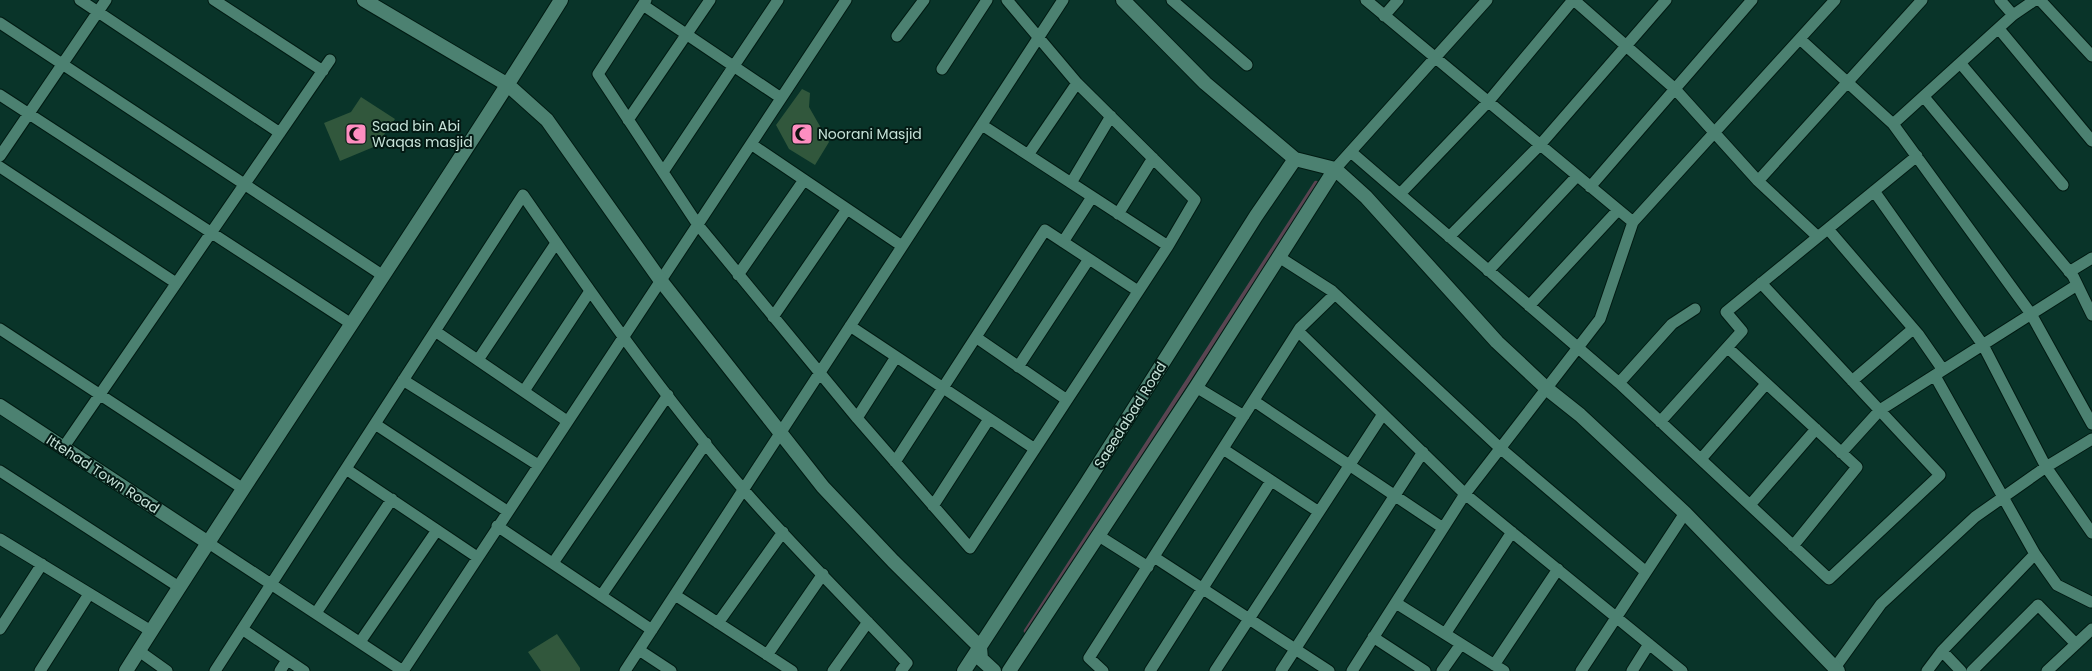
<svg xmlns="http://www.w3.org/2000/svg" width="2092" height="671" font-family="Poppins,sans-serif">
	<rect width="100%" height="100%" fill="#093429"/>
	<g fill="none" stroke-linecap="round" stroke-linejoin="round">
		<path stroke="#5a4552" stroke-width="4.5" d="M1026,631l290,-448"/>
	</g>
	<path fill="#31573c" d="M802,89l8,4 -1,14 20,35 -14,23 -26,-16 -13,-24z
		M361,97l34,22 -19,27 -36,15 -16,-38 27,-11z
		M557,634l23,34v3h-39l-13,-19z"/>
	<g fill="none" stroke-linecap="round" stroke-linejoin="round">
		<g stroke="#001a12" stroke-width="13">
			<path id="minor" d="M80,0l200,133
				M214,0l109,71
				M646,0l-48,74 100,151 159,193 113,130 198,-302 27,-46 -118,-117 -70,-83
				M1172,0l75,65
				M1366,0l267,222
				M1574,0l101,89 83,92 60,56
				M2000,0l13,15
				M2040,0l52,56
				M643,5l138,93
				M1384,16l14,-16
				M0,23l382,252
				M1999,29l93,112
				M897,36l27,-36
				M1800,39l93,85 138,190 61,110
				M1961,64l102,121
				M942,69l45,-69
				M0,95l350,228
				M1924,97l149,179 19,39
				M628,120l82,-120
				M1893,124l120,-109 22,-15
				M982,125l186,121
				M751,144l151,102
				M1351,152l268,231 210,196 111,-104 -179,-192
				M1028,155l49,-72
				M0,156l106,-156
				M0,167l176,116
				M1335,169l152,-169
				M663,172l115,-172
				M1758,181l164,-181
				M1071,183l40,-67
				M1590,187l162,-187
				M1874,191l109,154 63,122 46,66
				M1400,194l88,-92 85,-102
				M1118,214l35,-56
				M1828,229l90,105 25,36
				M1449,237l91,-92 126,-145
				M1063,242l29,-45
				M1279,257l53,34 168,157 146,124
				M1488,271l89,-95
				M2069,272l23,-14
				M738,275l66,-95
				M1529,306l89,-96
				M773,317l74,-108
				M850,326l185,123
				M0,329l242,159
				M435,331l132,90
				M1298,331l167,163 217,177
				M977,338l90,62
				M1728,348l129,119 -64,79
				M478,360l78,-117
				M1018,367l71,-108
				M403,380l135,85
				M1852,381l61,-52
				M1619,383l53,-59 23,-15
				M1196,387l48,29
				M524,391l66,-100
				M1254,401l189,127
				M857,418l39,-61
				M1660,422l82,-91 -16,-19 191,-156
				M375,424l132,87
				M63,448l267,-388
				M1223,449l96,63
				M1841,453l39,-43 197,-125
				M1701,459l65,-75
				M895,462l150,-232 93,61
				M346,469l131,88
				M0,471l179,116
				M1750,505l66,-76
				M933,506l56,-87
				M497,526l155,104
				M1099,536l49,31
				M0,539l151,92
				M207,542l196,129
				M2035,554l22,31 34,17
				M1154,557l175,114
				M553,563l115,-168
				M675,595l117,76
				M601,596l105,-153
				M1396,603l108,68
				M316,613l76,-114
				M718,623l65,-91
				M0,629l42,-65
				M242,629l62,42
				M1445,634l67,-102
				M1373,637l52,34
				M360,642l77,-112
				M639,650l32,21
				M139,651l28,20
				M1942,651l19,20
				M767,655l56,-81
				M1494,665l64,-96
				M1834,669l47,-65 94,-87 71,-50 46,-28
				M40,671l49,-77
				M215,671l308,-476c70,101 140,201 220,294 52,60 109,116 164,174l-6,8
				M280,671l7,-11
				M403,671l443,-671
				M625,671l438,-671
				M833,671l35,-49
				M1103,671l-14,-13 211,-330 35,-34
				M1150,671l121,-190
				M1215,671l168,-257
				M1281,671l142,-219
				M1352,671l113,-177 135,-175 33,-97 202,-222
				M1442,671l19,-27
				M1581,671l104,-158
				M1632,671l17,-27
				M1927,671l15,-20 93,-97 -100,-178
				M1972,671l66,-66 38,39
				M2047,671l45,-42"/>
		</g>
		<g stroke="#001a12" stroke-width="16">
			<path id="tertiary" d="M364,0l144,85 39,35 114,161 162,206 70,74 87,86 1,12 13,12
				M1123,0l82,83 90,76 40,10 31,28 131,145 49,46 34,27 105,98 153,158
				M0,406l207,136
				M126,671c142,-226 294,-445 435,-671
				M964,671l122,-187 170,-268 39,-57
				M1009,671l187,-284 139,-218"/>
		</g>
		<use href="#minor" stroke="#4c8171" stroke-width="11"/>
		<use href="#tertiary" stroke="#4c8171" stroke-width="14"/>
	</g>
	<defs>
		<g id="mosque-square" transform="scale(1.125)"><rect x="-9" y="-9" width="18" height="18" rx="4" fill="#fd8ec0" stroke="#031913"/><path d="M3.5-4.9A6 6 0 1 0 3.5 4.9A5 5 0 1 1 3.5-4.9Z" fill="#111"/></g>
	</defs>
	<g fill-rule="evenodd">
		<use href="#mosque-square" x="356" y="134"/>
		<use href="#mosque-square" x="802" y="134"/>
	</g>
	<g text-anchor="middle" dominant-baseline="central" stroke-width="4" stroke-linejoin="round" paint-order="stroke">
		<g font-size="14" fill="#c6e2d8" stroke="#031913" text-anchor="start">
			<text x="372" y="126">Saad bin Abi<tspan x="372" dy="16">Waqas masjid</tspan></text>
			<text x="818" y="134">Noorani Masjid</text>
		</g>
		<g font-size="14" fill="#c6e2d8" stroke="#031913">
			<text transform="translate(1130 415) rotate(-58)">Saeedabad Road</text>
			<text transform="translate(103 474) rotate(33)">Ittehad Town Road</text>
		</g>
	</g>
</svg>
